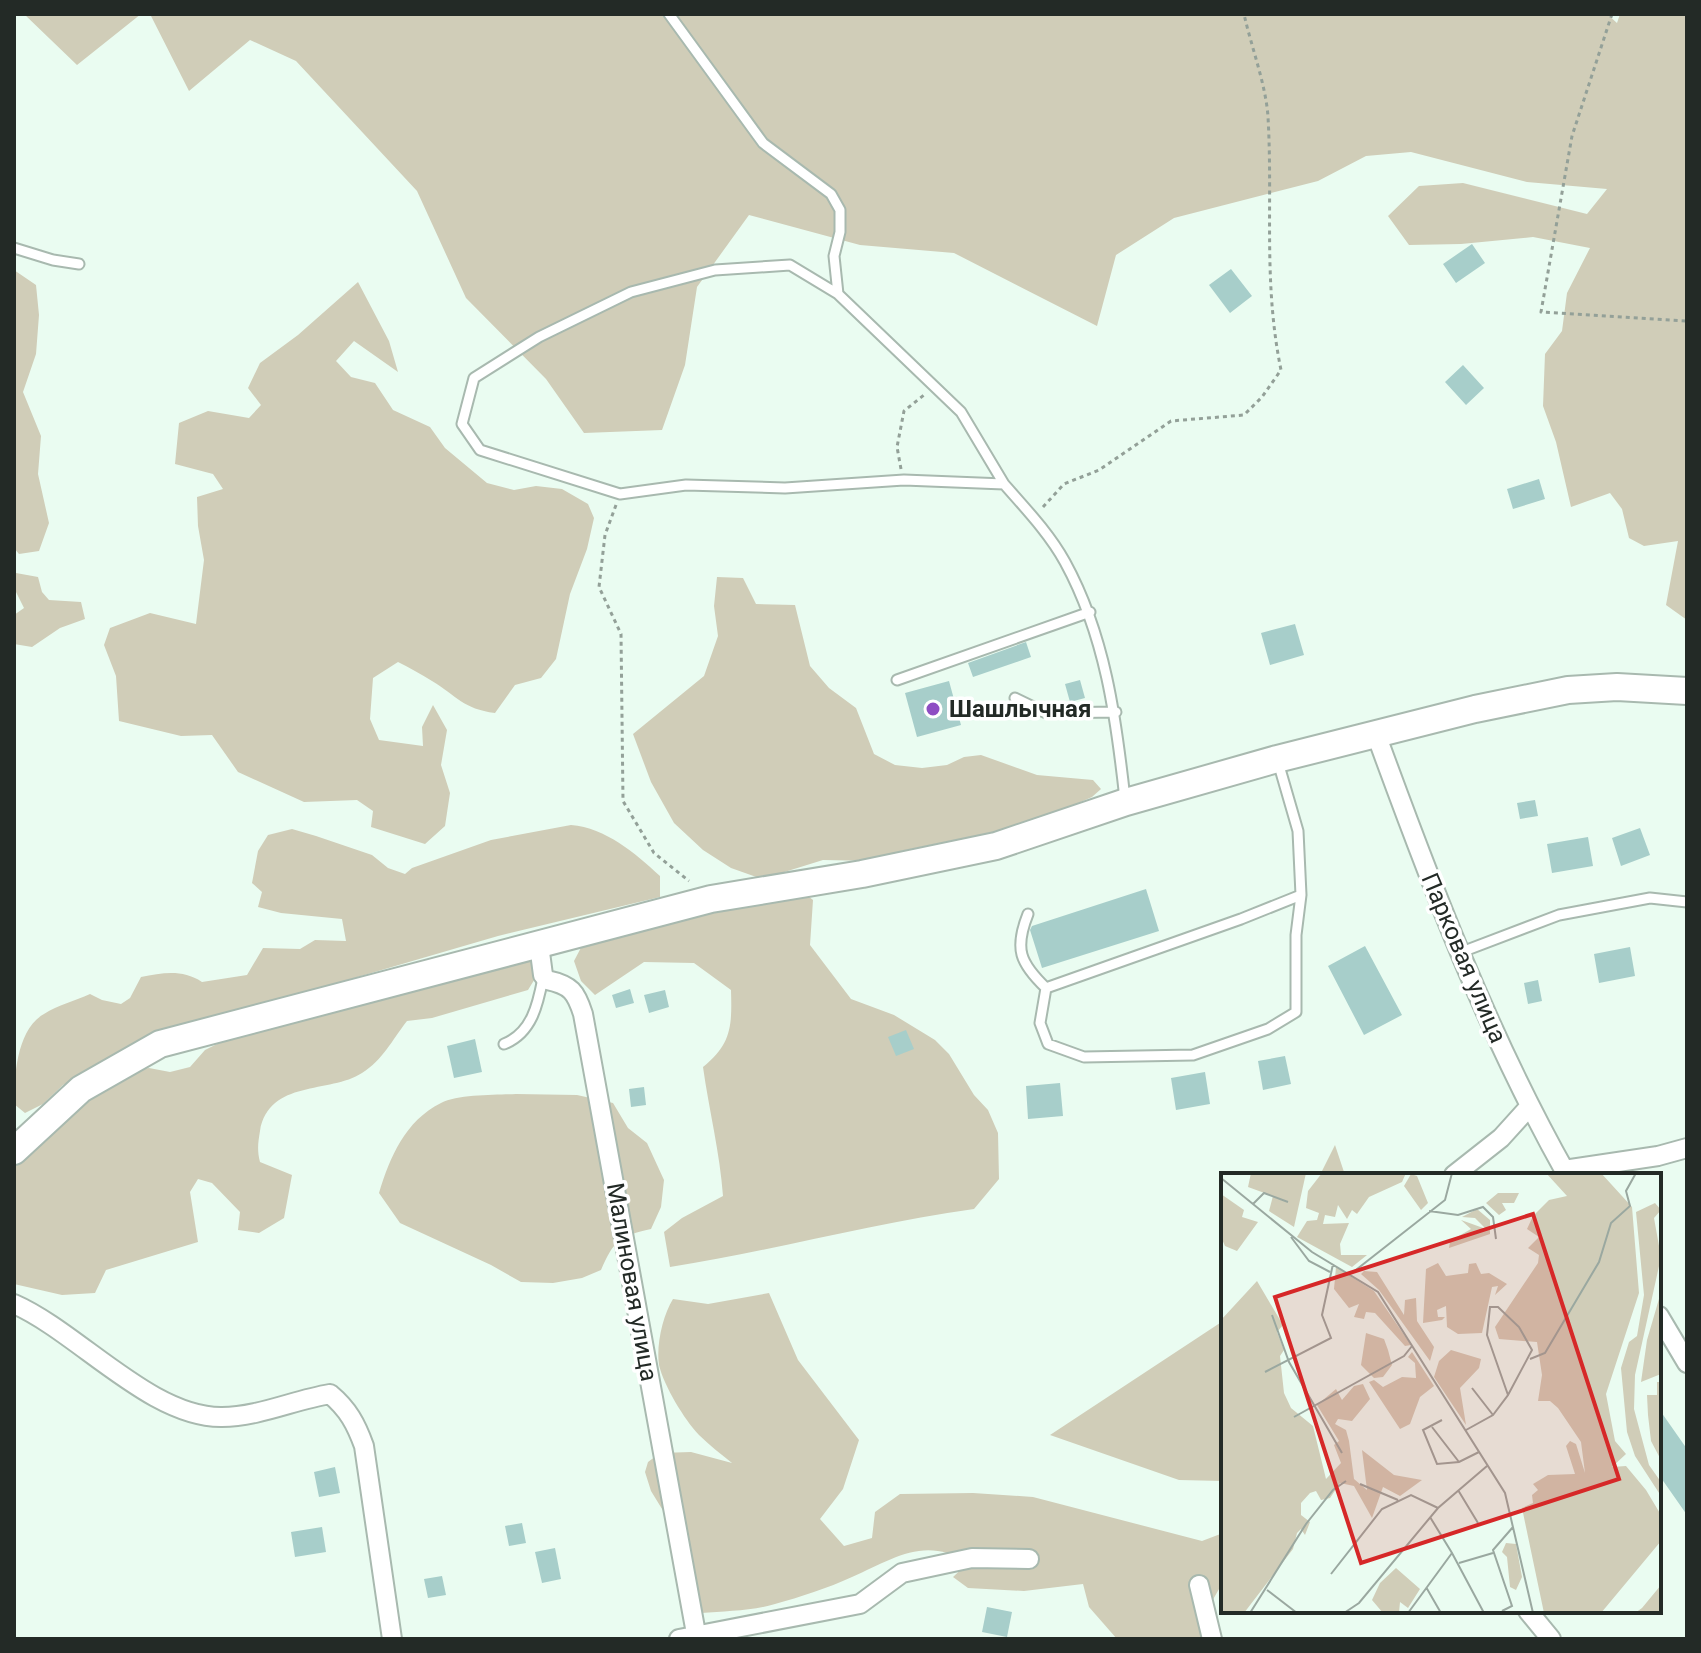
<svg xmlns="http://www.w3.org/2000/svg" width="1701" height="1653" font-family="Roboto,sans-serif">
	<rect width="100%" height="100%" fill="#eafcf1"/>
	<path fill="#d0cdb8" d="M24,14h117l-64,51z
		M150,14h1457l10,9 3,-9h67v606l-21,-15 12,-64 -34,5 -15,-8 -7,-29 -12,-16 -39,14 -15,-65 -13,-36 2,-52 17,-23 5,-38 23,-45 -57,-11 -72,7 -52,1 -21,-29 31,-30 44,-3 124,31 20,-25 -80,-7 -116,-30 -45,4 -48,25 -144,37 -58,37 -19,71 -143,-73 -94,-8 -111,-30 -52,72 -12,78 -23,65 -78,3 -38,-54 -80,-81 -49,-107 -121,-130 -46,-21 -61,51z
		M14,270l22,15 3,30 -3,39 -13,38 18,44 -3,38 11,49 -10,28 -20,3 -5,-6z
		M358,282l31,59 9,31 -44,-31 -18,20 15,16 24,6 18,27 37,17 15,21 42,35 27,7 22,-4 26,3 26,15 6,14 -7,31 -17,45 -14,65 -15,19 -26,7 -20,28c-32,-4 -38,-17 -63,-32 -11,-7 -22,-13 -34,-19l-25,16 -3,41 9,21 44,6 -1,-19 11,-22 14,25 -6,35 9,28 -5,33 -20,18 -54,-17 2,-16 -16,-11 -53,2 -66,-30 -26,-37 -31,1 -62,-15 -3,-45 -12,-31 6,-17 40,-15 46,11 8,-64 -6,-34 -1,-29 26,-8 -10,-15 -38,-10 4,-41 29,-12 41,7 12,-13 -13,-17 12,-25 38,-28z
		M16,573l22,4 4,15 7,8 32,2 4,17 -25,9 -28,19 -18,-3v-29l10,-7 -10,-20v-14z
		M717,577l26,1 13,26 39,1 15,61 19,22 27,20 18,46 21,11 27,3 25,-3 17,-8 17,-2 56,20 56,5 8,9 -9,8 -48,21 -51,14 -92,19 -28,10 -50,-1 -61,19 -31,-11 -28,-18 -29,-27 -23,-41 -18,-48 71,-58 14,-40 -4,-30z
		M571,825c35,3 64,28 89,51v21l-162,39 -202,59 -170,55 -63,35 -20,19 -18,9 -11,-9c0,-28 3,-75 30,-90 14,-9 31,-13 46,-20l12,6 19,4 9,-6 11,-21c22,-4 41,-8 61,5l45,-7 16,-27 37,1 15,-9 31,1 -4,-22 -61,-6 -23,-6 4,-15 -10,-9 6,-32 10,-16 24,-6 24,7 56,19 16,13 17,6 7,-6 79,-28z
		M803,892l10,8 -3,45 41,54 43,16 41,25 14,14 25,41 14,15 10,23 1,46 -25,30c-102,14 -202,42 -304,58l-6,-35 18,-14 41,-22c-3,-43 -14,-86 -20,-129 29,-23 29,-42 28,-77l-37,-27 -50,-1 -49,33 -14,-14 -7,-20 11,-21 42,-12z
		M531,956l13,8 -16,26 -96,28 -25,3c-15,19 -24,39 -45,52 -32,21 -93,6 -102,58 -2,12 -3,19 0,31l32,13 -8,43 -25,15 -21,-3 2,-18 -28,-29 -14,-4 -8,13 8,50 -92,28 -11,23 -33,2 -48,-11v-126l22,-21 92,-66 21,-3 21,4 20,-5 15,-17 24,-12 165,-46 78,-16 39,-17z
		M516,1094l61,1 36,8 15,25 19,15 17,37 -3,27 -10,22c-31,7 -37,11 -50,41l-19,8 -29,5 -32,-1 -30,-17 -91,-42 -21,-30c11,-36 26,-72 62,-90 17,-9 55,-8 75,-9z
		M1335,1145l10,30h-25z
		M769,1293l29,67 61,80 -16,49 -23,30 24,27 28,-8 3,-26 25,-18 73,-1 60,4 169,44 21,-8v49l-24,42 12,15h-94l-28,-32 -6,-23 -59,7 -56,-3 -15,-11 15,-14c-43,-28 -75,-4 -116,14 -24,11 -52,20 -77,27 -23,7 -50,7 -74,9l-31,-91 -19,-31 -6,-19 3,-10 12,-9 31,-1 41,11c-11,-9 -23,-18 -33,-28 -15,-16 -35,-49 -40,-70 -3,-20 4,-50 14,-66l35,5z
		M1223,1321v160l-44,-1 -129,-45z"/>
	<path fill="#a7ceca" d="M1472,244l13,19 -29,20 -13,-19z
		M1231,269l21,27 -22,17 -21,-28z
		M1463,365l21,23 -18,17 -21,-23z
		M1539,479l6,20 -32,10 -6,-20z
		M1295,624l9,31 -34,10 -9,-32z
		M1026,642l5,15 -58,20 -5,-14z
		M1080,680l5,18 -15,4 -5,-18z
		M949,681l12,44 -44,12 -12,-44z
		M1535,800l3,16 -18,3 -3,-16z
		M1640,828l10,27 -29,11 -9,-28z
		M1588,837l5,29 -41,7 -5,-29z
		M1146,889l13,42 -117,37 -12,-38 2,-4z
		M1365,946l37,69 -38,20 -36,-69z
		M1630,947l5,29 -36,7 -5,-29z
		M1538,980l4,21 -14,3 -4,-21z
		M630,989l4,14 -18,5 -4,-13z
		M665,990l4,17 -20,6 -5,-18z
		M906,1030l8,19 -18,7 -8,-19z
		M475,1039l7,33 -28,6 -7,-32z
		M1285,1056l6,28 -28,6 -5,-29z
		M1205,1072l5,32 -34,6 -5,-32z
		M1060,1083l3,33 -35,3 -2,-33z
		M644,1087l2,18 -15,2 -2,-18z
		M1659,1409l28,40v66l-28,-40z
		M335,1467l5,26 -21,4 -5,-25z
		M522,1523l4,20 -17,3 -4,-20z
		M322,1527l4,25 -31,5 -4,-25z
		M555,1548l6,31 -19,4 -7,-31z
		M442,1576l4,19 -18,3 -4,-19z
		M987,1607l25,5 -5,25 -25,-5z"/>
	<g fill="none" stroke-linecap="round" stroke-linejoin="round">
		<g stroke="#a8b9af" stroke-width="13">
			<path id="service" d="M669,14l94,129 68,51 9,16v22l-6,24 4,38
				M14,248l39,12 26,4
				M1004,484l-43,-72 -123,-118 -48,-29 -75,5 -84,22 -92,45 -65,41 -12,46 18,26 140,44 66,-9 99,3 119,-8 100,4c21,24 45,49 61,78 40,73 51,155 60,237
				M897,680l193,-68
				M1015,698l31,15 70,-1
				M1028,914c-14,35 -8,49 18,74l-6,35 8,21 36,13 109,-2 75,-26 28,-17v-77l5,-40 -3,-64 -20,-69
				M1459,953l100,-38 91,-17 37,4
				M1046,988l195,-69 60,-24
				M504,1044c28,-11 34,-40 39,-66"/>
		</g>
		<g stroke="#a8b9af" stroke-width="22">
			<path id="minor" d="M1376,734c55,151 112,301 191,441
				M539,945l4,30 4,5c24,5 29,12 36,34l114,625
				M1564,1170l94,-14 29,-8
				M1454,1175l47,-37 28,-31
				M14,1304c64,28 137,114 208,113 36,0 72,-17 108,-23 18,15 26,30 34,52l28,193
				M1659,1316l28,47
				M1199,1585l13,54
				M1528,1611l23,28
				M679,1639l181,-35 42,-31 70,-15 57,1"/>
		</g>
		<g stroke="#a8b9af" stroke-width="30">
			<path id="secondary" d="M14,1151l67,-62 79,-45 551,-145 151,-25 134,-28 130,-44 151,-43 198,-50 93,-19 49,-3 70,4"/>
		</g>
		<path stroke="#93a098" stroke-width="3" stroke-dasharray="4 4" stroke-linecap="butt" d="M1612,14l-40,122 -31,176 146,9
			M901,469l-4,-22 7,-36 20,-16
			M616,505l-11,30 -6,52 22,47 2,167 31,52 35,28
			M1043,507l21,-23 35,-14 72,-49 73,-6 18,-18 19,-27c-18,-88 -8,-166 -13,-253 -2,-32 -17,-71 -24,-103"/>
		<use href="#service" stroke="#fff" stroke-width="9"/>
		<use href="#minor" stroke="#fff" stroke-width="18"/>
		<use href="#secondary" stroke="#fff" stroke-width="26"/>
	</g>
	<circle fill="#8e4dc3" stroke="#fff" stroke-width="3" cx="933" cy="709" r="8"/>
	<g text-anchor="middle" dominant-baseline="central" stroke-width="7" stroke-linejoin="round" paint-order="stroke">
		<g font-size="24" font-weight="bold" fill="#232a26" stroke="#fff" text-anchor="start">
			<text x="949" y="709">Шашлычная</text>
		</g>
		<g font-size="24" fill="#232a26" stroke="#fff">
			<text transform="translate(1464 958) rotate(67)">Парковая улица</text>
			<text transform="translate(632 1282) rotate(80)">Малиновая улица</text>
		</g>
	</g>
	<g transform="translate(1221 1173)">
		<rect width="440" height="440" fill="#eafcf1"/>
		<path d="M30,0h55l-12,54 -25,-16 4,-15 -25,-9zM101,0h84l-4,9 -33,15 -12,17 -5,-4 -5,9 -9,-14 -3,12 -10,-2 -2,9 26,-1 -9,21 1,11h26l-15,12 -55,-30 10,-16 10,-1 2,-7 -13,-5 2,-17zM325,0h55l31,34 7,86 -33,101 9,47 11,13 -14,13 14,-1 20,24 15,25v26l-60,72h-57l-22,-105 11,-5 -1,-8 6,-5 -5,-6 15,-9 27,-1 -9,-28 4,-5 6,3 9,29 -4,-31 -23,-34 -8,-7h-12l4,-26 -5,-33 -38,-3 -4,-12 43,-64 1,-8 -11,-7 11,-11 -12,-8 6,-13 16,-16 18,-4zM190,1l6,2 11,27 -7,7 -17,-24zM0,12v9l23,16 -2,7 16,5 -21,29 -12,-5 -4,-9zM277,20h21l-5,10h-12l4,7 -7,5 -13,-12zM434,30l6,7 -7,8 7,39 -26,118 -1,34 15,56 12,17v14l-26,-40 -8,-24 -6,-64 8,-26 8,-6 7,-41 -8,-83zM256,36l13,11v14l-41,14 1,-7 21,-12 -10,-9 25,9 -11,-11 -13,-1zM217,90l8,13 22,-3 1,-9 7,-1 5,11 8,-1 18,11 -12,11 3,-9 -6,1 -10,46 -24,1 -11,-7 -1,-21 -9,4 1,7h7l-3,3 -19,3 3,-54zM115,94l38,24 37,54 -6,1 -30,-33 -9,-1 -2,7 -10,-2 5,-13 -10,4 -15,-19zM143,98l13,1 27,43 1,-15 11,-2 1,23 17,26 -4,14 -51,-71 -18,-16zM36,108l26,44 -6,7 7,18 -4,6 4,37 7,15 22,18 13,53 15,-16 -7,-18 5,-4 -22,-36 19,-16 6,11 12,-14 9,-2 7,15 -18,22 -14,-2 -3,5 11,6 3,11 5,38 13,11 -5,-40 32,25 28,5 -22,16 -17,-9 -11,31 -18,-32 -14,-3 -10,15 -9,2 -5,-9 -6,2 -9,10v12l9,7 -5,13 -4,-6 -4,4 -4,16 -49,64h-23v-293zM440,119v82l-20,8 6,-42zM145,160l18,6 4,11 4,15 -9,12 -9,1 -13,-13zM230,177l30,9 -2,9 -19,20 6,37 -32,-48 5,-16zM191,179l22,34 -14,11 -10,27 -10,5 -31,-47 5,-2 9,7 19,-10 14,1 -1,-15 -7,-6zM436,209h4v78l-10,-19 -3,-26 -1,-20h10zM285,370l10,1 6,33 -6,13 -6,-3 -3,-30 -5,-5zM175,395l24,21 -12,19 -8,-6 -1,11h-16l-11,-13 8,-17zM440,412v28h-26l7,-5z" fill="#d0cdb8"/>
		<path fill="none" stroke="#9aa8a0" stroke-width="2" d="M0,5l91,74 66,40 127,201 28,120M32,31l11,-11 24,9M208,38l29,4 25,-8 10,10 3,22M70,64l18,24 21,11M131,100l93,-73 7,-27M51,142l17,47 53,91M309,186l15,-6 54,-91 12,-39 19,-17 -4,-15 10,-18M44,199l66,-34 -9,-23 11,-51M251,215l21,27M73,244l110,-61 8,-10M221,247l-19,10 14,34 22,-2 20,-10M211,254l27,35M245,257l27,-15 15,-20 -21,-60 3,-28h8l21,20 13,23 -24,45M139,311l38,16M237,317l20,33M231,380l32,60M238,390l34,-10M110,401l51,-65 29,-14 27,13M205,414l15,26M46,417l30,23M281,438l10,-5 -19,-56 20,-23M29,440l56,-89 27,-34 13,-9M123,440l15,-10 79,-95 49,-42M187,440l44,-60 -22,-36"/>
		<path fill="#d62828" fill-opacity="0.15" stroke="#d62828" stroke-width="4" d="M312,41l86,265 -258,84 -86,-266z"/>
		<rect width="440" height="440" fill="none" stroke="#232a26" stroke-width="4"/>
	</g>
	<rect width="1701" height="1653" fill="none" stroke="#232a26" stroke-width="32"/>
</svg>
